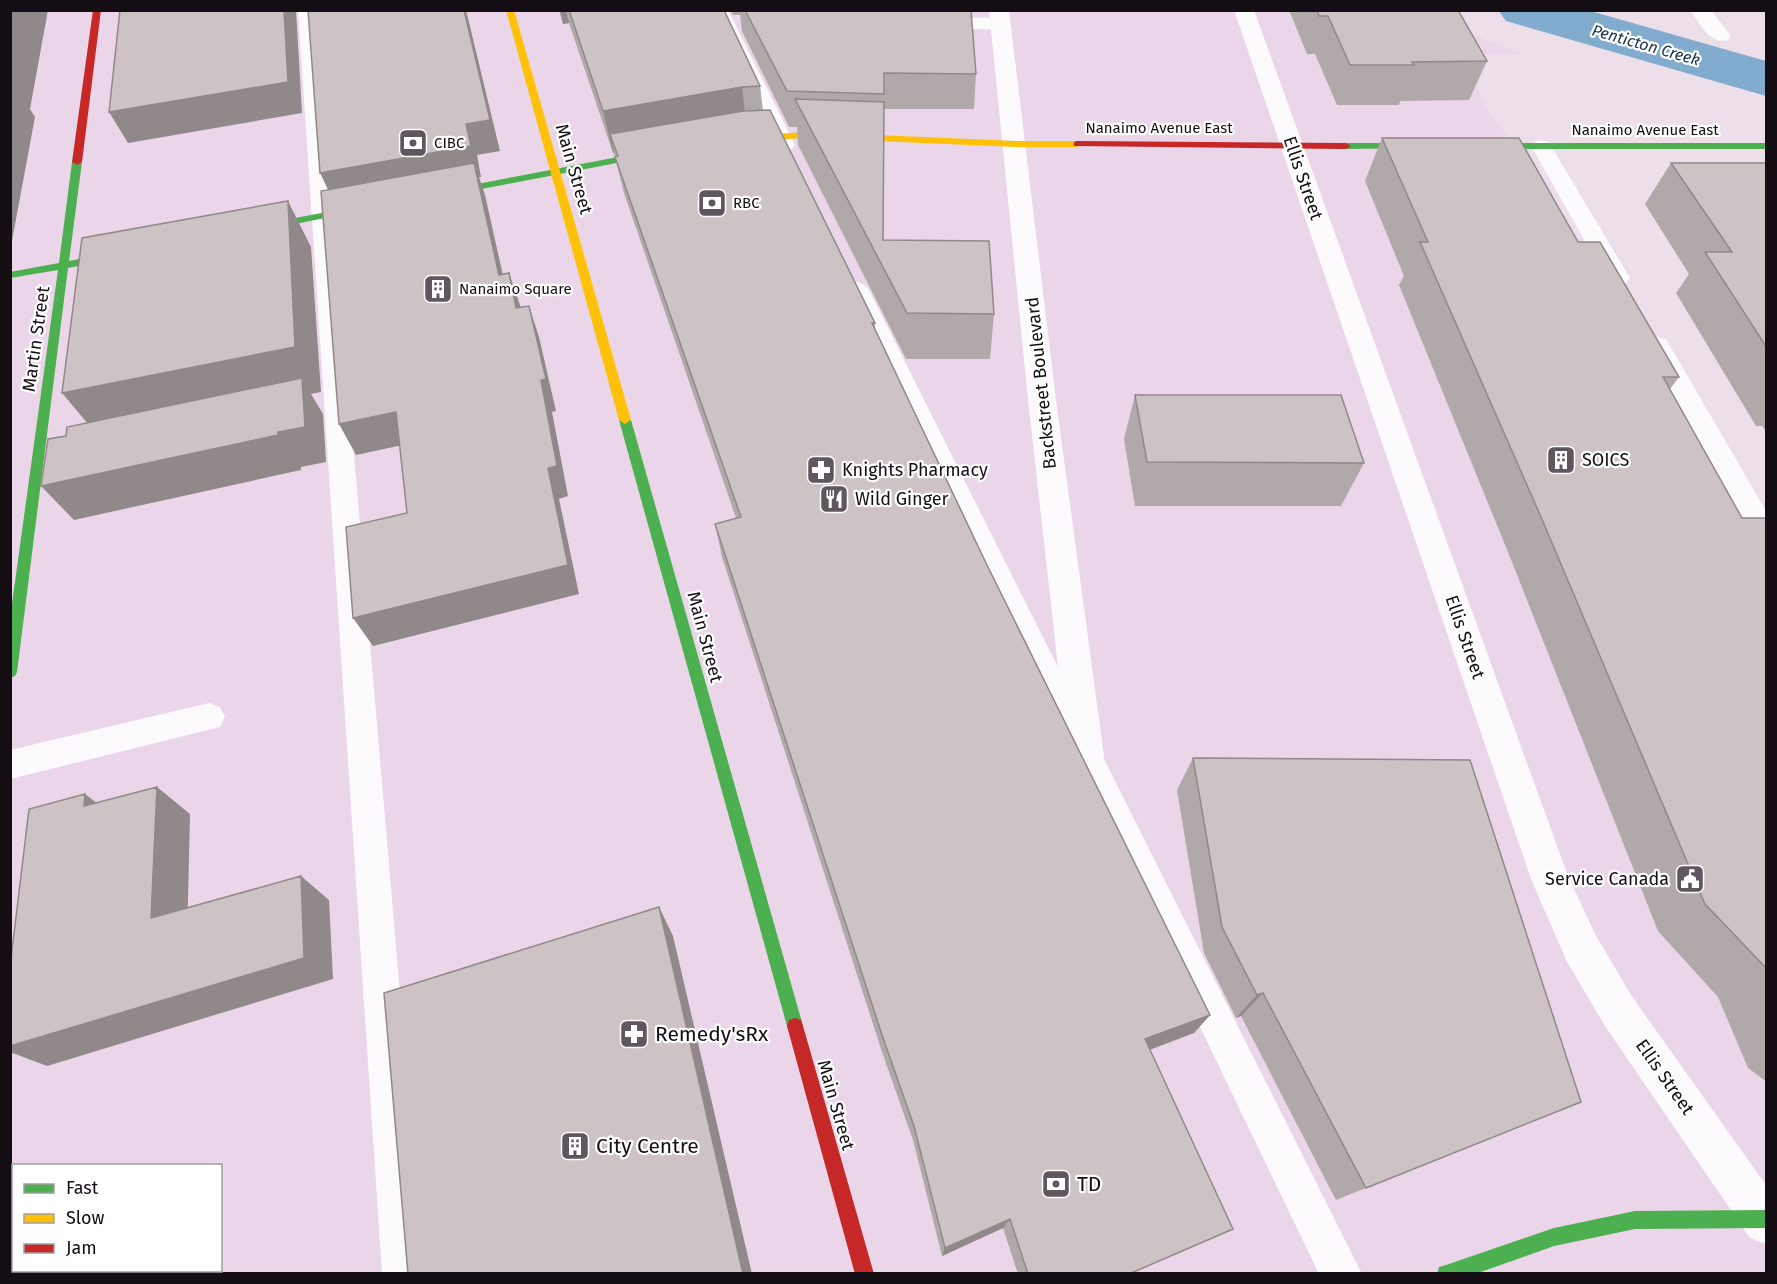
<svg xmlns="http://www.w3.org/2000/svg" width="1777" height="1284" font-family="'Fira Sans',sans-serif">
	<rect width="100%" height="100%" fill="#ecdfea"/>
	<path fill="#ebd5e8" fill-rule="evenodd" d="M733,10l4,8 228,-1v-7h476l5,13 75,31h-63l31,58 56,69 221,386v706h-1755l-1,-1262zM14,1166h206v104h-206z"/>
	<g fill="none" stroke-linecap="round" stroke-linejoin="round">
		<path fill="#82accd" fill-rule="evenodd" d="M1498,10h89l179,51v35l-260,-75z"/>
		<path fill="#fcfafc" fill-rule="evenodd" d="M298,10h18l108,1264h-42z
			M710,10h18l67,135 -3,4 -7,2 -7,-2 -3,-4z
			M932,17l69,1 7,2 2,4 -2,4 -7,2 -76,-3 -2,-4 2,-4z
			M1541,140l7,2 3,4 79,132 -4,5 -8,2 -8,-2 -4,-5 -75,-132 3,-4z
			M857,282l8,3 4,5 493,984h-43l-474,-984 4,-5z
			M1657,337l9,2 100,172v35l-10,-3 -111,-198 3,-6z
			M209,703l11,4 5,10 -5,10 -210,52v-29z"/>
		<path fill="#fcfafc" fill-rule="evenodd" d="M989,10h20l47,390 48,356 -6,11 -12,5 -12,-5 -6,-11 -40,-356z
			M1234,10h20l314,866 27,58 38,64 133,187v59l-16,-6 -145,-212 -38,-64 -36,-83z
			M1690,10h21l20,26 -3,4c-18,5 -28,-16 -38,-30z"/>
		<path fill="#4caf50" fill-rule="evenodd" d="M1424,143l5,3 -2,2 -81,1 -5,-3 5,-3z
			M1766,143v6h-288l-5,-3 5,-3z
			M660,149l3,1v4l-223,43 -5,-3 5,-3z
			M77,159l5,3 -13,99 55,-10 5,3 -5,3 -56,11 -51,404 -2,4 -5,2v-60l48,-348 -48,8v-6l49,-9 13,-101z
			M368,204l3,1v4l-117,23 -5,-3 5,-3z
			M625,416l6,4 172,606 -2,6 -6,2 -6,-2 -2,-6 -168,-606z
			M1766,1210v18l-131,1 -81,17 -79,28h-38l2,-7 7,-2 108,-37 81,-17z"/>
		<path fill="#ffc107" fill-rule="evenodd" d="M506,10h8l117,410 -6,4 -6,-4z
			M807,132l209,9h61l5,3 -5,3h-61l-209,-9 -69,4 -5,-3 5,-3z"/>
		<path fill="#c62828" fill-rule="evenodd" d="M93,10h8l-19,152 -5,3 -5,-3z
			M1077,141l269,2 5,3 -5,3 -272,-3v-4z
			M795,1018l6,2 2,6 71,248h-19l-68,-248 2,-6z"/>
	</g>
	<path fill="#b0a8a9" d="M559,10h165l36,76 3,24 112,213v6l111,234 224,452 -16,18 -44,17 -20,224h-112l-15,-46 -61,28 -29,-116 -30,-85 -161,-498 -7,-33 21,-6 -112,-325 -10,-40h-1l-44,-130 -6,1z
		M730,10h241l5,64 -2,35h-90l-1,131 111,74 -4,45h-84l-108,-214 -1,-18h-8l-47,-96 -2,-16h-7z
		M1289,10h169l29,51 -18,39 -69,1 -1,4h-62l-22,-51h-8z
		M1382,138l196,104 101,135 -9,12 72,129h25v564l-19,-14 -30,-71 -60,-66 -148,-374 -111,-272 5,-9 -39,-95z
		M1671,163h96v270l-5,-7h-6l-80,-133 13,-19 -44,-70z
		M1135,395l229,68 -23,43h-206l-11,-67z
		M1193,758l388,344 -245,98 -95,-184 -5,2 -32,-65 -27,-163z"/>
	<path fill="#908889" d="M12,10h36l-18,99 5,8 -24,129h-1v-230z
		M284,10h12l6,103 -174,30 -19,-31z
		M464,10h2l34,141 -23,4 4,22h-2l6,18 25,112 -175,-103 -15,-31z
		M560,10h6l3,13 -6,1z
		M742,87l5,42 -137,5 4,19h-1l-10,-42z
		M884,102v46l-1,120v-28z
		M288,201l23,46 10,145 -10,2 12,20 3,48 -25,5v3l-227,50 -33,-34 237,-54 -179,5 -37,-44z
		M509,273l11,32 7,35 -11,-32z
		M529,306l10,31 17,74 -4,1 16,84 -9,3 20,95 -206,52 -20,-28 195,-150 -7,-88z
		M396,412l16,31 -56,12 -17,-31z
		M157,787l33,27 -3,127 -36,-23z
		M85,794l36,27 -37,-15z
		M301,876l28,24 4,79 -286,87 -37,-14v-6z
		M659,907l14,29 79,338h-9z
		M1263,993l-22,23 -5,2 21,-23z
		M1210,1015l-16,18 -62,23 13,-17z
		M1010,1219l-7,9 -61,28 3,-8z"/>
	<path fill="#cdc3c4" stroke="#908889" stroke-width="1.5" d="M120,10h164l4,72 -179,30z
		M308,10h156l26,110 -24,4 5,22 -151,27z
		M569,10h155l36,76 -18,1 -139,24z
		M745,10h226l5,64 -92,-1v21l-97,-3z
		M1317,10h141l29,51 -75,1 2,3h-64l-22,-49h-9z
		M795,99l89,3 -1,138 106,1 5,73 -87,-1z
		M770,110l105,213h-3l114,240 224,452 -65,24 88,190 -104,45h-101l-18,-55 -65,29 -31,-122 -31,-88 -168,-514 26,-7 -126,-360 3,-1 -8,-22 133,-23z
		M1382,138h137l59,104h22l79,135h-16l79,141h25v451l-62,-65 -164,-387 -121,-275h8z
		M474,163l25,112 10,-2 7,35 13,-2 17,73 -5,1 16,86 -9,2 20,97 -215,53 -7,-91 61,-14 -11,-101 -57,12 -18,-233z
		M1671,163h96v185l-62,-96h27z
		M288,201l7,146 -233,46 20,-155z
		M302,378l3,49 -27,5v3l-237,51 7,-47 18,-3 1,-9z
		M1135,395h206l23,68 -217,-1z
		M1193,758l277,2 111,342 -215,86 -103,-195 -6,2 -35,-68z
		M157,787l-6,131 150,-42 3,82 -294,88v-79l19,-158 56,-15 -1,12z
		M659,907l84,367h-335l-24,-281z"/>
	<defs>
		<g id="bank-square" transform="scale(1.5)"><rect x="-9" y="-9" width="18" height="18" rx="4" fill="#60565f" stroke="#fff"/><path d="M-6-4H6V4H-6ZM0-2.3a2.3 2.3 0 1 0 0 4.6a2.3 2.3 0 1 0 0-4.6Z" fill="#fff"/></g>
		<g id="building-square" transform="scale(1.5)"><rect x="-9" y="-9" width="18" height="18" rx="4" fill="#60565f" stroke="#fff"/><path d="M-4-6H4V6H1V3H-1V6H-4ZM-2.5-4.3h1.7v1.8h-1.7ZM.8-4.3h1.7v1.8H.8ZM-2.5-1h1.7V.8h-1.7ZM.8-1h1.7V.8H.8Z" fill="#fff"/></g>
		<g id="pharmacy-square" transform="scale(1.5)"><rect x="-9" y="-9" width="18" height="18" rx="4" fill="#60565f" stroke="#fff"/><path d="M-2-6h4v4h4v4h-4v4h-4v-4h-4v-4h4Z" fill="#fff"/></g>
		<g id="restaurant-square" transform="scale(1.5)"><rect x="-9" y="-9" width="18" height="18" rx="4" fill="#60565f" stroke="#fff"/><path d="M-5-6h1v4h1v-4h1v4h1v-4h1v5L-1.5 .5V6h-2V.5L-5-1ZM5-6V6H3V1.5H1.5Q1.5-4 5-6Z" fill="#fff"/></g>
		<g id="civic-square" transform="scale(1.5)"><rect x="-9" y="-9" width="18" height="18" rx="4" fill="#60565f" stroke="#fff"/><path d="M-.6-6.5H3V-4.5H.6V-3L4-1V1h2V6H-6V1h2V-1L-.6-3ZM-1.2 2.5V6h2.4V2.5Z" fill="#fff"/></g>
	</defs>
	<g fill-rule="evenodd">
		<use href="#bank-square" x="413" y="143"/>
		<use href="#bank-square" x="712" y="203"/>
		<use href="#building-square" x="438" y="289"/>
		<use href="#building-square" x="1561" y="460"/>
		<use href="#pharmacy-square" x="821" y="470"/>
		<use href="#restaurant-square" x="834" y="499"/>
		<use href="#civic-square" x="1690" y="879"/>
		<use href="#pharmacy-square" x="634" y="1034"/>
		<use href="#building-square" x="575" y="1146"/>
		<use href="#bank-square" x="1056" y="1184"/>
	</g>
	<g text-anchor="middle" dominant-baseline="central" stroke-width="4.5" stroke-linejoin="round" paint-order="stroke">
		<g font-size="15" fill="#150d14" stroke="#fff">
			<text x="1159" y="128">Nanaimo Avenue East</text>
			<text x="1645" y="130">Nanaimo Avenue East</text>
		</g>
		<g font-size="15" fill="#150d14" stroke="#fff" text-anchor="start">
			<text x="434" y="143">CIBC</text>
			<text x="733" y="203">RBC</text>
			<text x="459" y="289">Nanaimo Square</text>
		</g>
		<g font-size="16" font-style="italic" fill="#173447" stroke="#fff">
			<text transform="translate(1646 45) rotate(16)">Penticton Creek</text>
		</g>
		<g font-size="18" fill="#150d14" stroke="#fff">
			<text transform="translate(574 169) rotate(74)">Main Street</text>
			<text transform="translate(1303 178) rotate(71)">Ellis Street</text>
			<text transform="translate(36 339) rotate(-82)">Martin Street</text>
			<text transform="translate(1041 383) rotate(-96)">Backstreet Boulevard</text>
			<text transform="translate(705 637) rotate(75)">Main Street</text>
			<text transform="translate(1465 637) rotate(71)">Ellis Street</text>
			<text transform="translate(1665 1077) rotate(55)">Ellis Street</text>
			<text transform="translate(836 1105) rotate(74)">Main Street</text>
		</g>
		<g font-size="18" fill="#150d14" stroke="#fff" text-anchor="start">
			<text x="1582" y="460">SOICS</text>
			<text x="842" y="470">Knights Pharmacy</text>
			<text x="855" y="499">Wild Ginger</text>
			<text x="1669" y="879" text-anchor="end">Service Canada</text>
		</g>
		<g font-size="21" fill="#150d14" stroke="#fff" text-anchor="start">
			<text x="655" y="1034">Remedy'sRx</text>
			<text x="596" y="1146">City Centre</text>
			<text x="1077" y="1184">TD</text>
		</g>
	</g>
	<rect width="1777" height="1284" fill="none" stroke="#150d14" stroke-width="24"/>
	<rect x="12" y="1164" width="210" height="108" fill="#ffffff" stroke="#a19ea1" stroke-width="1.5"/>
	<rect x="24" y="1184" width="30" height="9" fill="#4caf50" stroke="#a19ea1" stroke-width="1.5"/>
	<text x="66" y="1194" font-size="18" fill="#150d14">Fast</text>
	<rect x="24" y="1214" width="30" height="9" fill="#ffc107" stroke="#a19ea1" stroke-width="1.5"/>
	<text x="66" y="1224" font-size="18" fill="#150d14">Slow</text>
	<rect x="24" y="1244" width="30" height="9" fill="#c62828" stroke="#a19ea1" stroke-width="1.5"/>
	<text x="66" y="1254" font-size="18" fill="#150d14">Jam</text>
</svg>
